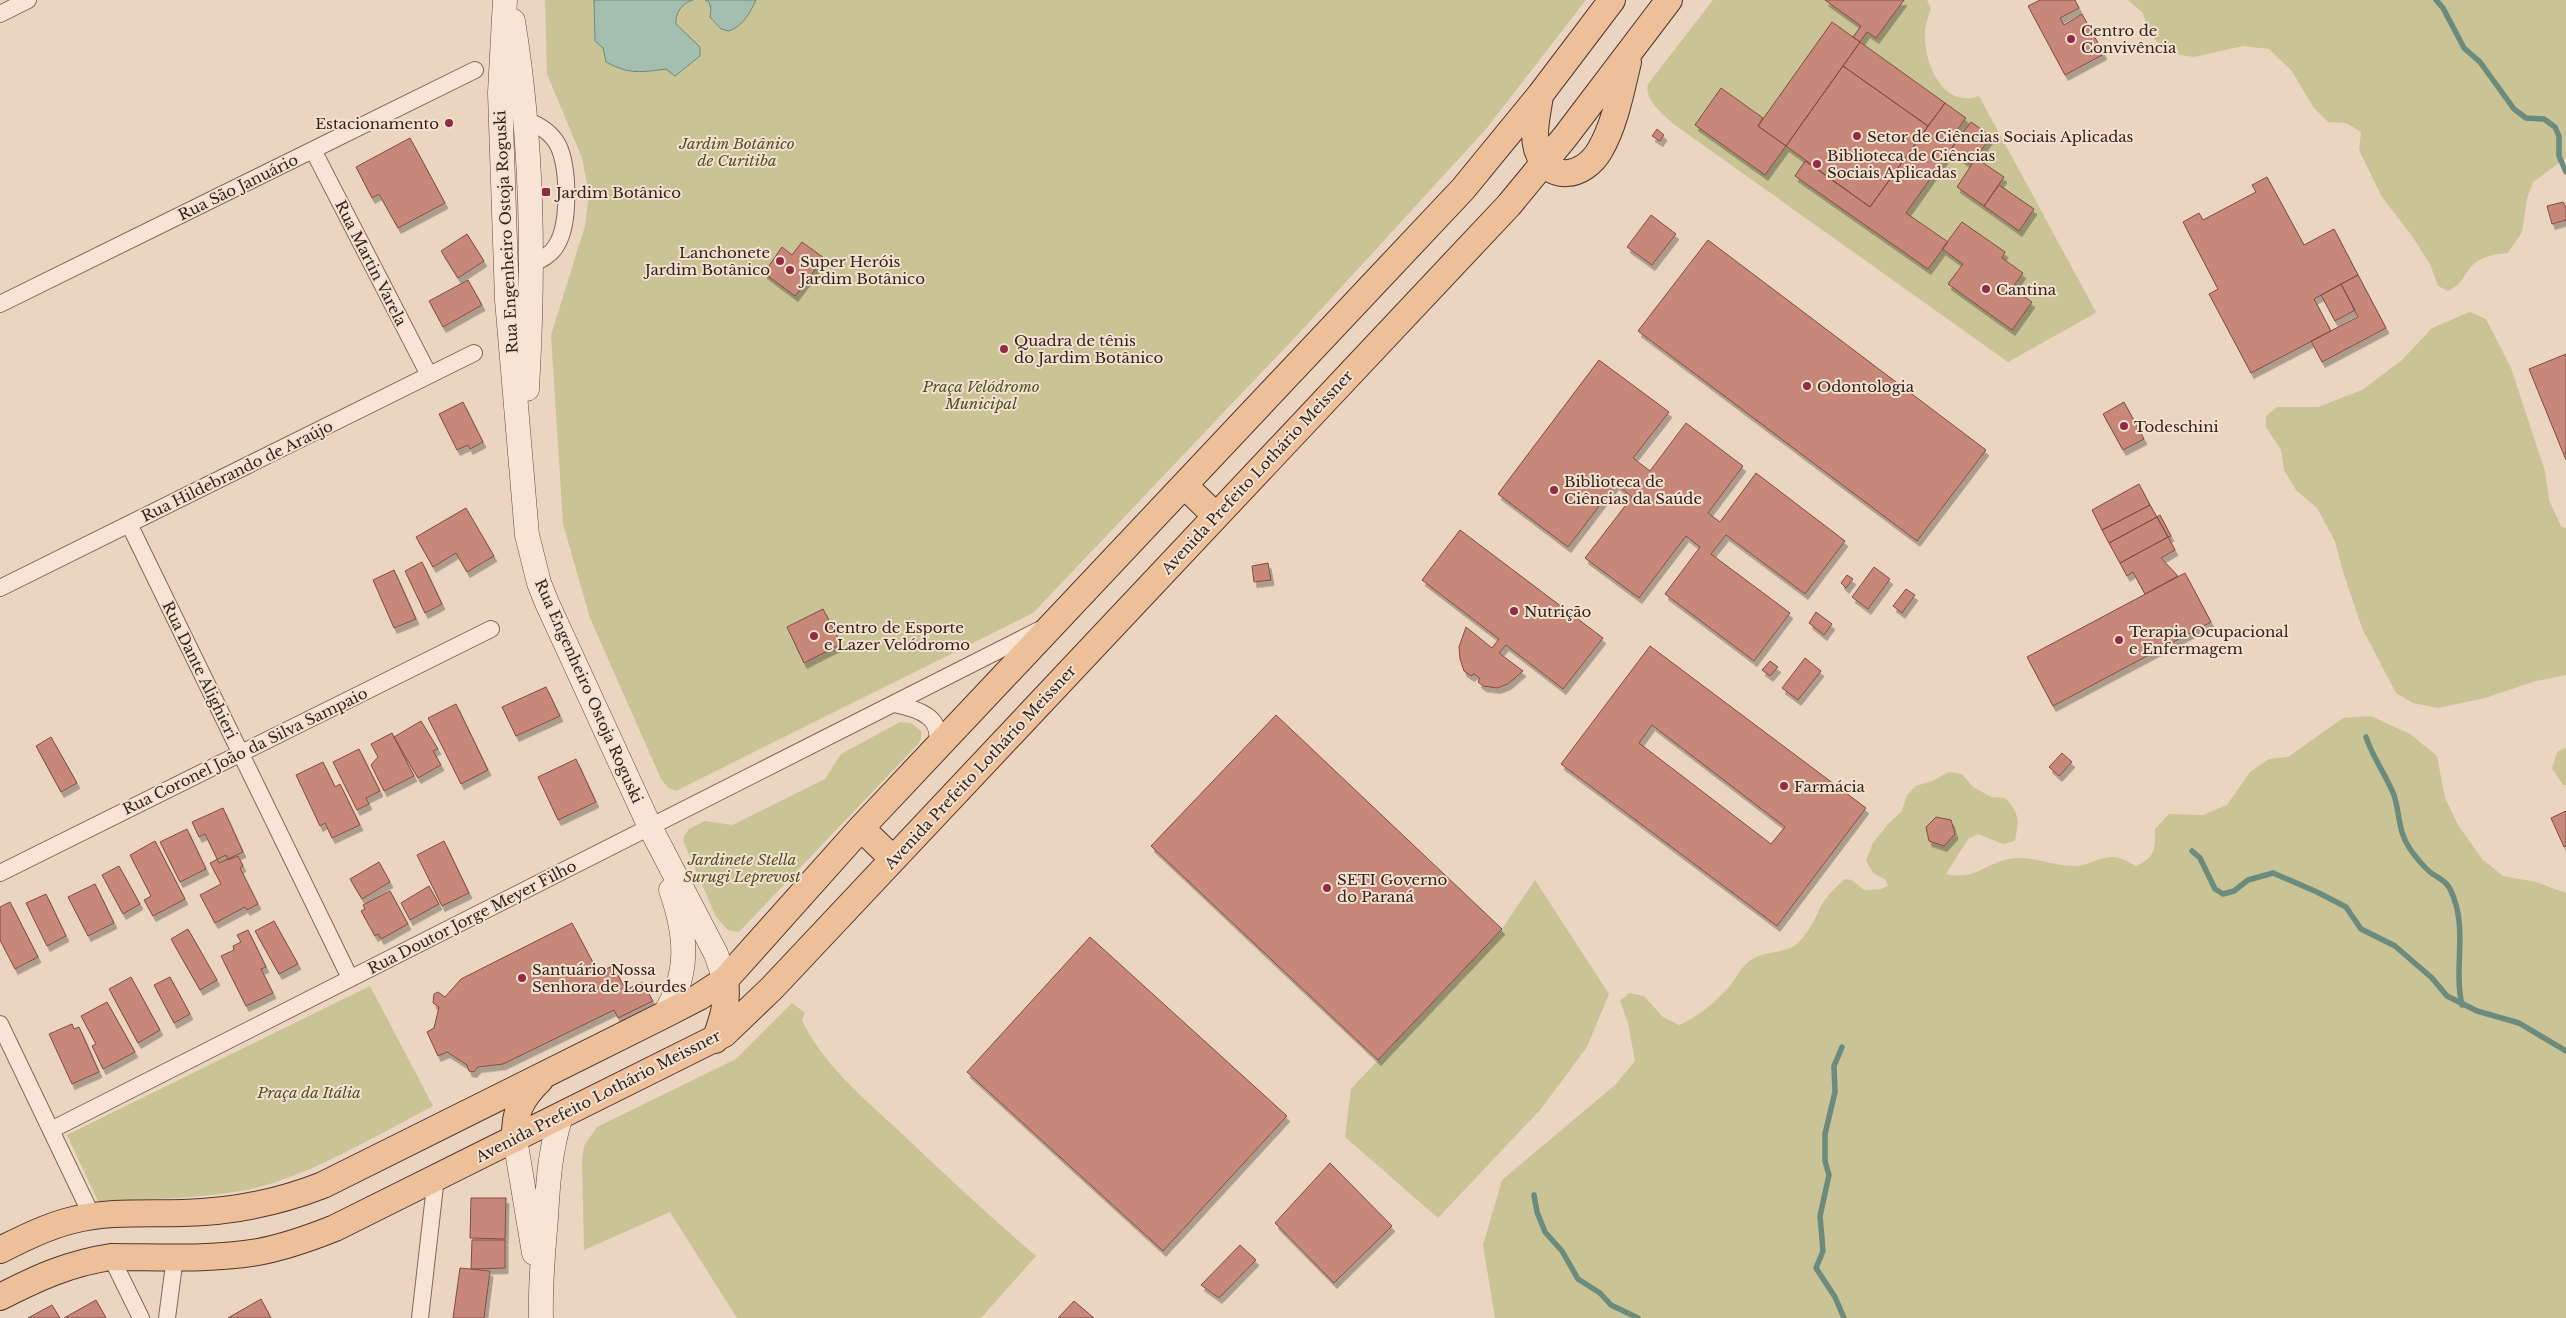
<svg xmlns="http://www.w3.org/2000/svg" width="2566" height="1318" font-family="'Libre Baskerville',serif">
	<defs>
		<filter id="shadow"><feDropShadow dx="3" dy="5.5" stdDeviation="0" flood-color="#0004"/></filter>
	</defs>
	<rect width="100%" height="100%" fill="#ebd5c1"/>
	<path fill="#c9c396" d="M545,0h1041l-100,129 -183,200 -270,284 -357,178 -8,-3 -7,-9 -71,-161 -27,-94 -12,-189 34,-109 4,-33 -7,-35 -35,-84z
		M1713,0h214l4,8c-3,9 -6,16 -6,26 -1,30 18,75 54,62l117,216 -2,2 -86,48 -336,-239c-10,-10 -28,-23 -24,-39z
		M2128,0h438v158l-33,24 -6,17 -5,33 -14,21c-14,1 -30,4 -39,16 -7,11 -9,16 -21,22l-10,-5 -8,-22 -18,-28 -30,-39 -23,-47 2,-18 -15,-9 -18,-1 -15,-15 -21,-36 -23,-22 -26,-3 -49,11 -26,-4 -19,-20 -6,-20z
		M2470,312l16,7 25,49 34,103 4,29 12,26 5,2v147l-30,6 -51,17 -47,10 -25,-5 -17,-10 -34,-65 -19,-56 -8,-31 -18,-33 -21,-18 -12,-20 -3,-20 -15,-23v-11l11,-9h41l44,-17 39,-29 31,-33z
		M2371,716l39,18 27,22 8,42 13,27 24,34 21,17 33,6 30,11v425h-1071l-12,-73 19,-65 113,-95 20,-24 -7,-38 -8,-22 9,-8 15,3 19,21 16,8c19,-8 35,-22 49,-37 7,-8 14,-23 24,-29 14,-8 36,-6 46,-16 11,-11 16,-22 22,-35 6,-12 15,-20 25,-29l7,1 12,10 17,-1 7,-3 -2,-6 -13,-7 -7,-13 7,-17 15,-19 14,-13 5,-16 9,-9 16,-5 17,-9 13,2 11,13 18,10 14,1c15,16 14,22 10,43l-12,3 -25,-10 -10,5 -22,35c29,6 36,-8 59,-14 24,-7 44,6 69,6 12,0 25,-8 37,-9 9,-1 18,5 25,9 20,-9 19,-17 19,-37l14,-15 34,1 24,-10 23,-33 19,-13 19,-2 55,-39z
		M900,722l11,1 10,8v8l-3,5 -179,188 -11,-2 -12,-13 -32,-74v-7l5,-7 16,-8 27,4 93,-46 16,-25z
		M2566,748v37h-3l-11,-17 5,-16z
		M1535,880l74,114 -22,53 -47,63 -102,108 -93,-81 6,-48 151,-160z
		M370,986l63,120c-54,28 -129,73 -187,84 -48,9 -99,9 -148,11l-31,-66z
		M792,1003l13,10 -3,7c20,43 60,77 94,108 46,44 92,87 140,128l-55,62h-244l-67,-106 -86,38 -2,-90 2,-14 13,-19 139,-68z"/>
	<path fill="#a4beb0" stroke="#6b8b7c" d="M594,0h99c-11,3 -18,13 -17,24l24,23v9l-25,20 -9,-7c-23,3 -37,6 -60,-7l-3,-14 -8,-7z
		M705,0h51c-6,13 -13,26 -27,31l-8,-2 -11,-12 1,-9 -2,-6z"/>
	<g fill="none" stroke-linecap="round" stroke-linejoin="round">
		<path stroke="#6b8b7c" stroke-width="5.5" d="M2436,0l7,8 21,40 16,14 34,47 12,9 18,1 11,8 4,9v20l7,16
			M2366,737c7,21 20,38 28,58 6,19 4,37 16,54 5,7 13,17 20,23 7,6 16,8 20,17 19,37 3,78 12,116
			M2192,851l8,7 15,31 8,5 11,-3 14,-11 25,-7 44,19 29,15 15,22 34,17 37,32 15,18 30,15 42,12 47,28
			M1842,1047l-8,19 1,26 -10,42v27l4,14 -9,41 3,35 -7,17 19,29 9,21
			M1534,1195l3,17 8,20 17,19 16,28 22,14 11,12 27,13"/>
	</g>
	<path fill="#c88879" stroke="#824c41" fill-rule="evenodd" filter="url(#shadow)" d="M1825,0h79l-28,38 -9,-6 -7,10 -7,-5 8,-11z
		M2040,0h35l4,8 -19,10 4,7 18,-11 22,40 -39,21 -37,-69z
		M1832,22l28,20 -74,104 -28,-20z
		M1860,42l85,61 -17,23 -85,-60z
		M1843,66l85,60 -58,81 -84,-61z
		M1721,88l42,30 -5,8 28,20 -21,29 -70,-50z
		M1945,103l21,15 -16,22 5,4 -49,69 42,29 -20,27 -133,-93 10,-15 65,46z
		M1971,122l20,14 -20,29 -21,-15z
		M1657,129l7,6 -4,6 -8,-5z
		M410,138l35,65 -47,25 -19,-34 -7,4 -16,-31z
		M1976,158l28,19 -20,29 -27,-19z
		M2267,177l37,68 30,-16 24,46 -44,24 17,32 -80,42 -42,-79 9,-5 -35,-67 16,-9 4,7 53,-28 -4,-7z
		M1999,185l35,24 -15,22 -35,-25z
		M2563,202l3,5v13l-14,4 -5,-18z
		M1651,215l25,19 -24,31 -25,-18z
		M1962,222l43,30 -3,6 21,15 -11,15 20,14 -20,28 -64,-46 15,-20 -21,-15z
		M467,234l17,27 -26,17 -17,-27z
		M1708,240l278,210 -69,91 -279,-210z
		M802,242l22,16 -29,38 -31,-23 18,-26 10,8z
		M2358,275l28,53 -64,34 -11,-21 47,-24 -17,-33z
		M468,280l14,25 -39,22 -14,-26z
		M2341,284l14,26 -20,11 -14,-26z
		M2566,354v106l-37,-91z
		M1599,360l70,52 -36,46 17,13 36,-48 57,43 -35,47 12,9 36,-49 89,68 -40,53 -79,-59 -15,19 79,59 -36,48 -89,-67 35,-47 -14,-11 -47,62 -54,-40 47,-61 -16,-13 -48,63 -70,-53z
		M463,402l20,40 -13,7 -2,-4 -11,5 -18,-36z
		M2124,402l20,37 -21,11 -20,-36z
		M2139,484l11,21 -48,25 -10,-20z
		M2150,505l7,12 -48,26 -7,-13z
		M466,508l28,48 -27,16 -11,-19 -23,14 -17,-30z
		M2160,515l11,21 -3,1 -11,-20z
		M2157,517l11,20 -48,26 -11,-20z
		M1460,530l143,108 -40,51 -57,-44 -7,8 24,18 -15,13 -11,4 -14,-2 -5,-4 2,-3 -3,-3 -3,-2 -3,2 -7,-5 -4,-12 -1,-12 7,-20 26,21 7,-9 -77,-59z
		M2168,537l7,13 -14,8 17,18 -33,18 -12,-22 -6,4 -7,-13z
		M422,562l20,42 -17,9 -20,-42z
		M1268,563l3,17 -17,2 -2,-16z
		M1874,567l16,12 -22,30 -16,-12z
		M394,570l22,49 -22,9 -21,-48z
		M2185,573l26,49 -158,84 -26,-49z
		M1847,575l6,4 -7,9 -5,-5z
		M1906,589l9,6 -13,18 -9,-7z
		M823,609l18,35 -37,19 -17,-36z
		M1816,612l16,12 -8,11 -15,-12z
		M1650,646l216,162 -89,118 -216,-162zM1652,725l133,102 -14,17 -132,-101z
		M1805,658l16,13 -23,29 -16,-12z
		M1770,661l8,6 -8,9 -8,-6z
		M546,687l14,29 -44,20 -14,-29z
		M456,704l32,66 -27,14 -33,-66z
		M1276,715l226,214 -124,131 -227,-214z
		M421,721l17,28 -5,2 8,14 -23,13 -24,-41z
		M392,733l22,43 -30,15 -13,-26 7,-8 -7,-13z
		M51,737l26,46 -16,9 -25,-46z
		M359,749l21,42 -14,7 3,6 -12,6 -24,-48z
		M2062,753l10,9 -13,14 -10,-9z
		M576,759l20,43 -38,18 -20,-43z
		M323,762l12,25 5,-3 20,41 -28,13 -7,-15 -5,3 -24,-51z
		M223,808l20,44 -24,11 -14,-29 -6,3 -7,-15z
		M2566,811v35l-2,1 -13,-29z
		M1936,817l15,3 4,14 -11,12 -15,-5 -3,-14z
		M187,829l19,40 -26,13 -20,-40z
		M155,841l30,58 -32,17 -9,-16 7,-4 -21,-41z
		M444,841l25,52 -27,13 -25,-51z
		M226,855l2,5 10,-4 5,10 -3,2 18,36 -11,6 -2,-3 -30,16 -15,-28 21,-11 -11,-21z
		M379,862l11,20 -28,17 -12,-20z
		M119,866l21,38 -17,10 -21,-39z
		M95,884l19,39 -26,13 -20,-39z
		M429,886l10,18 -29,16 -9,-17z
		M390,891l18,33 -27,15 -3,-5 -3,2 -14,-25 4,-2 -2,-4z
		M46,894l20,42 -19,10 -21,-43z
		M10,902l28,55 -23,12 -15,-29v-33z
		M274,921l24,43 -19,10 -24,-43z
		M572,923l26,49 15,-6 13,24 16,-8 11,19 -35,17 -4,-8 -111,54 -25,3 -4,5 -5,-1 -2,-6 -20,-13 -9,4 -11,-24 7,-4 5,-21 -6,-4 1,-9 4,-2 7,5 16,-18z
		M188,929l29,51 -17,10 -29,-51z
		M248,930l18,37 -5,2 12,24 -27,13 -25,-50 13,-6 -1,-4 8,-4 -4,-7z
		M1090,937l197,179 -124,135 -196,-179z
		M131,977l29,53 -22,13 -29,-54z
		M170,977l20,37 -16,9 -20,-38z
		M107,1002l28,50 -32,17 -11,-23 4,-2 -15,-28z
		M72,1024l2,5 5,-2 20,45 -27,12 -23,-50z
		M1330,1163l62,63 -58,57 -59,-60z
		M471,1198h35l-1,41 -35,-1z
		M472,1240h33v28l-34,1z
		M1240,1245l16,15 -37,38 -18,-13z
		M460,1268l30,3 -6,47h-31z
		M261,1299l10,19h-43z
		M96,1300l10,18h-42z
		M1074,1301l20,17h-36z
		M52,1305l8,13h-32z"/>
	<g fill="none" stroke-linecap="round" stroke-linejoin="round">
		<g stroke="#84665a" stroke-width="18">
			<path id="minor" d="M0,14l28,-14
				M526,120c13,5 25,12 32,25 11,23 12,80 -2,101 -5,9 -15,14 -24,18
				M313,150l116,225
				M0,304l475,-234
				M129,524l221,454
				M0,588l474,-235
				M894,704c24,5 52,13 41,44
				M0,873l491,-244
				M0,1024l92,192
				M51,1130l988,-500
				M111,1257l30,61
				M167,1318l8,-61
				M420,1318l16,-141"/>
		</g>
		<g stroke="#65483d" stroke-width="25">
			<path id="secondary" d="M505,0l-5,93 7,207 20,235 12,48 8,20 103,224 66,127 9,26
				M513,21c20,123 21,245 14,368
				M664,1015c26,-41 23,-79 7,-125
				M515,1139l19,114
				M541,1318c-1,-34 2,-67 5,-100 2,-35 4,-69 15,-102"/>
		</g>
		<g stroke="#51362e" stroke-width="28">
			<path id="primary" d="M1540,95c-2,17 -8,37 -3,54 11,35 47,29 63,1 15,-26 21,-59 28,-88
				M1184,485l32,31
				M861,828l32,31
				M715,1040c8,-21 13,-37 10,-60
				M515,1139c-1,-26 6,-41 25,-59
				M0,1250c24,-12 48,-24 73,-30 36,-9 73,-6 110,-7 49,-1 94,-10 140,-28l341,-170 35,-18 26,-17 136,-152 602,-639 77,-94 72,-95
				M0,1297c37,-19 70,-34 111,-40 49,0 99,3 147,-5 27,-5 52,-14 77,-24l389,-194 48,-46 737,-783 56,-68 104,-137"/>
		</g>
		<use href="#minor" stroke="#f7e4d4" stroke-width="16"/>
		<use href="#secondary" stroke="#f7e4d4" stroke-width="24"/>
		<use href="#primary" stroke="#edc09a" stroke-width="26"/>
	</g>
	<g fill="#902d44" stroke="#f3e1d0" stroke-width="2">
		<circle cx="2071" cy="39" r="5"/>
		<circle cx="449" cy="123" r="5"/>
		<circle cx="1857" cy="136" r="5"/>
		<circle cx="1817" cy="164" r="5"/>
		<rect x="541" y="187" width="10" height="10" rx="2.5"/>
		<circle cx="780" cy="261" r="5"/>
		<circle cx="790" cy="270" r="5"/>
		<circle cx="1986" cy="289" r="5"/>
		<circle cx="1004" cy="349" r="5"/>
		<circle cx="1807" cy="386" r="5"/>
		<circle cx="2124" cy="426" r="5"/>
		<circle cx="1554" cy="490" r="5"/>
		<circle cx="1514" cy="611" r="5"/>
		<circle cx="814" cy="636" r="5"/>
		<circle cx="2119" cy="640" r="5"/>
		<circle cx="1784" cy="786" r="5"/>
		<circle cx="1327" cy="888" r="5"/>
		<circle cx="522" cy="978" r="5"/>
	</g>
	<g text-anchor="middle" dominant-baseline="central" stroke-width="4" stroke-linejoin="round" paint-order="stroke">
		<g font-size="15" fill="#34231d" stroke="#f3e1d0" text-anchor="start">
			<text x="2081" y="30">Centro de<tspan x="2081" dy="17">Convivência</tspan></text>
			<text x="439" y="123" text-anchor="end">Estacionamento</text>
			<text x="1867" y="136">Setor de Ciências Sociais Aplicadas</text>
			<text x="1827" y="155">Biblioteca de Ciências<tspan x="1827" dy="17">Sociais Aplicadas</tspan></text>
			<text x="556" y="192">Jardim Botânico</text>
			<text x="770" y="252" text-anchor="end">Lanchonete<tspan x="770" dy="17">Jardim Botânico</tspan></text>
			<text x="800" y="261">Super Heróis<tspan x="800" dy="17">Jardim Botânico</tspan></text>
			<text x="1996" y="289">Cantina</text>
			<text x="1014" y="340">Quadra de tênis<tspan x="1014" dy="17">do Jardim Botânico</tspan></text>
			<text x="1817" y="386">Odontologia</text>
			<text x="2134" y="426">Todeschini</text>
			<text x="1564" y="481">Biblioteca de<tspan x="1564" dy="17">Ciências da Saúde</tspan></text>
			<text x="1524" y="611">Nutrição</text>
			<text x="824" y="627">Centro de Esporte<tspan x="824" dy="17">e Lazer Velódromo</tspan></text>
			<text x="2129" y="631">Terapia Ocupacional<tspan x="2129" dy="17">e Enfermagem</tspan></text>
			<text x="1794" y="786">Farmácia</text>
			<text x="1337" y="879">SETI Governo<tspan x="1337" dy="17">do Paraná</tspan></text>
			<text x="532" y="969">Santuário Nossa<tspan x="532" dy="17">Senhora de Lourdes</tspan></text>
		</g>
		<g font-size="15" font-style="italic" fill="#4f5025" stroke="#f3e1d0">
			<text x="737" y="143">Jardim Botânico<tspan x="737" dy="17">de Curitiba</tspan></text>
			<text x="981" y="386">Praça Velódromo<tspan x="981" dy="17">Municipal</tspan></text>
			<text x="742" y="859">Jardinete Stella<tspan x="742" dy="17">Surugi Leprevost</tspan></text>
			<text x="309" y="1092">Praça da Itália</text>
		</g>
		<g font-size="15" fill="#34231d" stroke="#f3e1d0">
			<text transform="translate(238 187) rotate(-26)">Rua São Januário</text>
			<text transform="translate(506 232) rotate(-93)">Rua Engenheiro Ostoja Roguski</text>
			<text transform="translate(371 263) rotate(63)">Rua Martin Varela</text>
			<text transform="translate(237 471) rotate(-26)">Rua Hildebrando de Araújo</text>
			<text transform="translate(1257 472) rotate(-47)">Avenida Prefeito Lothário Meissner</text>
			<text transform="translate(200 670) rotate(64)">Rua Dante Alighieri</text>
			<text transform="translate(589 691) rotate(66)">Rua Engenheiro Ostoja Roguski</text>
			<text transform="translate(245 751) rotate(-26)">Rua Coronel João da Silva Sampaio</text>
			<text transform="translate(980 767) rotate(-47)">Avenida Prefeito Lothário Meissner</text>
			<text transform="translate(472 917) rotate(-27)">Rua Doutor Jorge Meyer Filho</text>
			<text transform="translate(598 1096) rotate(-27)">Avenida Prefeito Lothário Meissner</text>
		</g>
	</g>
</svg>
